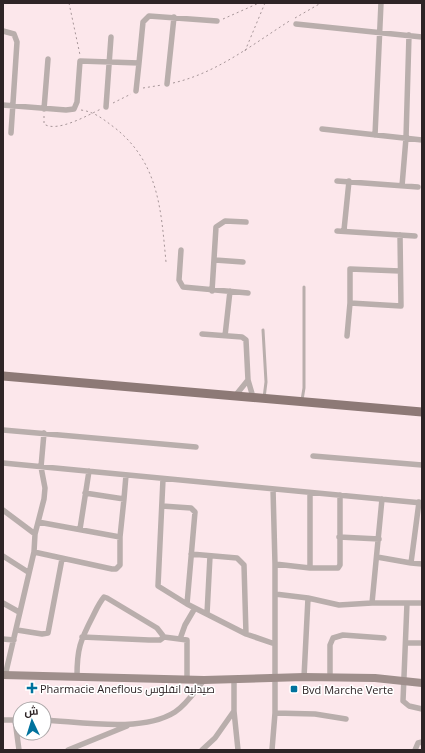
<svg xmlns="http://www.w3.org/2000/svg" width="425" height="753" font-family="'Open Sans',Cairo,sans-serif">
	<rect width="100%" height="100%" fill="#fce7eb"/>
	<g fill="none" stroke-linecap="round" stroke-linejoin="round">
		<path stroke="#a69598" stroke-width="1" stroke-dasharray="2 3" stroke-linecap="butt" d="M69,3l11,52
			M295,18l26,-15
			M223,19l36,-16
			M245,51l20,-48
			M173,83c44,-10 80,-39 118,-63
			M143,88l19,-3
			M113,103l18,-9
			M81,110c14,2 22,9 34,18 44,35 46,82 51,134
			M44,116v8c13,9 44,-9 57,-15"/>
		<path stroke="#b9aeac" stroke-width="3" d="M263,330l3,52 -2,16
			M302,400l2,-12v-101"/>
		<path stroke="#b9aeac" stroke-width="5.5" d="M296,24l126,13
			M3,31l11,3 3,8 -6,91
			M167,84l7,-67
			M136,91l3,-28
			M3,105l63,5 8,-1 3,-7 3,-41 59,2 4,-41 6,-6 68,5
			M106,107l5,-70
			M44,109l4,-50
			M322,129l100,11
			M375,135l6,-132
			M337,181l81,6
			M402,186l4,-48 3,-103
			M344,230l5,-49
			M337,231l78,5
			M181,250l-2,30 4,7 65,6
			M215,260l28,2
			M212,291l4,-64 9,-6 21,1
			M350,303l51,3 -1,-71
			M202,334l40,3 4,3 2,40 5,17
			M225,336l5,-45
			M347,336l3,-33v-34l50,2
			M235,396l13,-16
			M3,430l193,17
			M313,456l109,9
			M3,463l419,40
			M163,479l-5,107 29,18 59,30
			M85,493l39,6 -4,38
			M124,499l2,-24
			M162,506l29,2 4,4 -8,92
			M3,510l32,24
			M80,529l9,-58
			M339,537l40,2
			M34,552l78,17h4l4,-4v-28l-82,-15
			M191,554l46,4 7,7 2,69 29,10
			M3,556l25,16
			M377,557l34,6 8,-61
			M411,563l11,1
			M275,564l35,4h28l2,-3v-70
			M310,568v-75
			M275,594l33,4 31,7 33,-2 10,-104
			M3,603l16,9
			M372,603h50
			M407,603l-4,98 6,5 13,3
			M207,614l3,-58
			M17,630l25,4 6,-1 14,-74
			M164,637l23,3v39
			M3,639l11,1
			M180,639l5,-14 10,-17
			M406,643h16
			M5,676l29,-124 1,-18 9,-35 1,-11 -4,-21 3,-34
			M77,676c0,-27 3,-35 16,-60 3,-6 6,-13 11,-19l3,1 50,30 7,9 -4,3h-11l-67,-3
			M304,677l4,-79
			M330,677v-32l3,-7 10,-3 41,3
			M234,711l4,39
			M275,713l40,1 31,5
			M3,720h17
			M15,720l4,30
			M44,720c38,2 98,13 131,-8 12,-8 20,-21 29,-32
			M68,750l59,-24
			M202,750l13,-12 19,-27v-32
			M272,750l3,-37v-149l-2,-75
			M415,750l3,-7 4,-1"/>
		<path stroke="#9f8f8c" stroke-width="8" d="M3,675l201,5 100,-3 71,1 47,5"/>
		<path stroke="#8d7976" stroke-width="9" d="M3,376l419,36"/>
	</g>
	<g fill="#00729d" stroke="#fff" stroke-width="1.5">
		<path d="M30 682h4v4h4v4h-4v4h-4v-4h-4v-4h4z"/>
		<rect x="290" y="685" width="8" height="8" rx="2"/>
	</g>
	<g text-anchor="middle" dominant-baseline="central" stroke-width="3" stroke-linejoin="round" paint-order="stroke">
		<g font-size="11" fill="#2e2426" stroke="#fff" text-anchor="start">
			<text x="40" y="688">Pharmacie Aneflous صيدلية انفلوس</text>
			<text x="302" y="689">Bvd Marche Verte</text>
		</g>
	</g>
	<rect width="425" height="753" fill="none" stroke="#2e2426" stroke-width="8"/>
	<g transform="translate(32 721) rotate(356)"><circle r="19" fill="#ffffff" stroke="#aba7a8"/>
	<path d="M0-3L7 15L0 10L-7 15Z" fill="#00729d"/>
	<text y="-6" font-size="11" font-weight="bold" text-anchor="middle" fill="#2e2426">ش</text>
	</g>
</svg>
